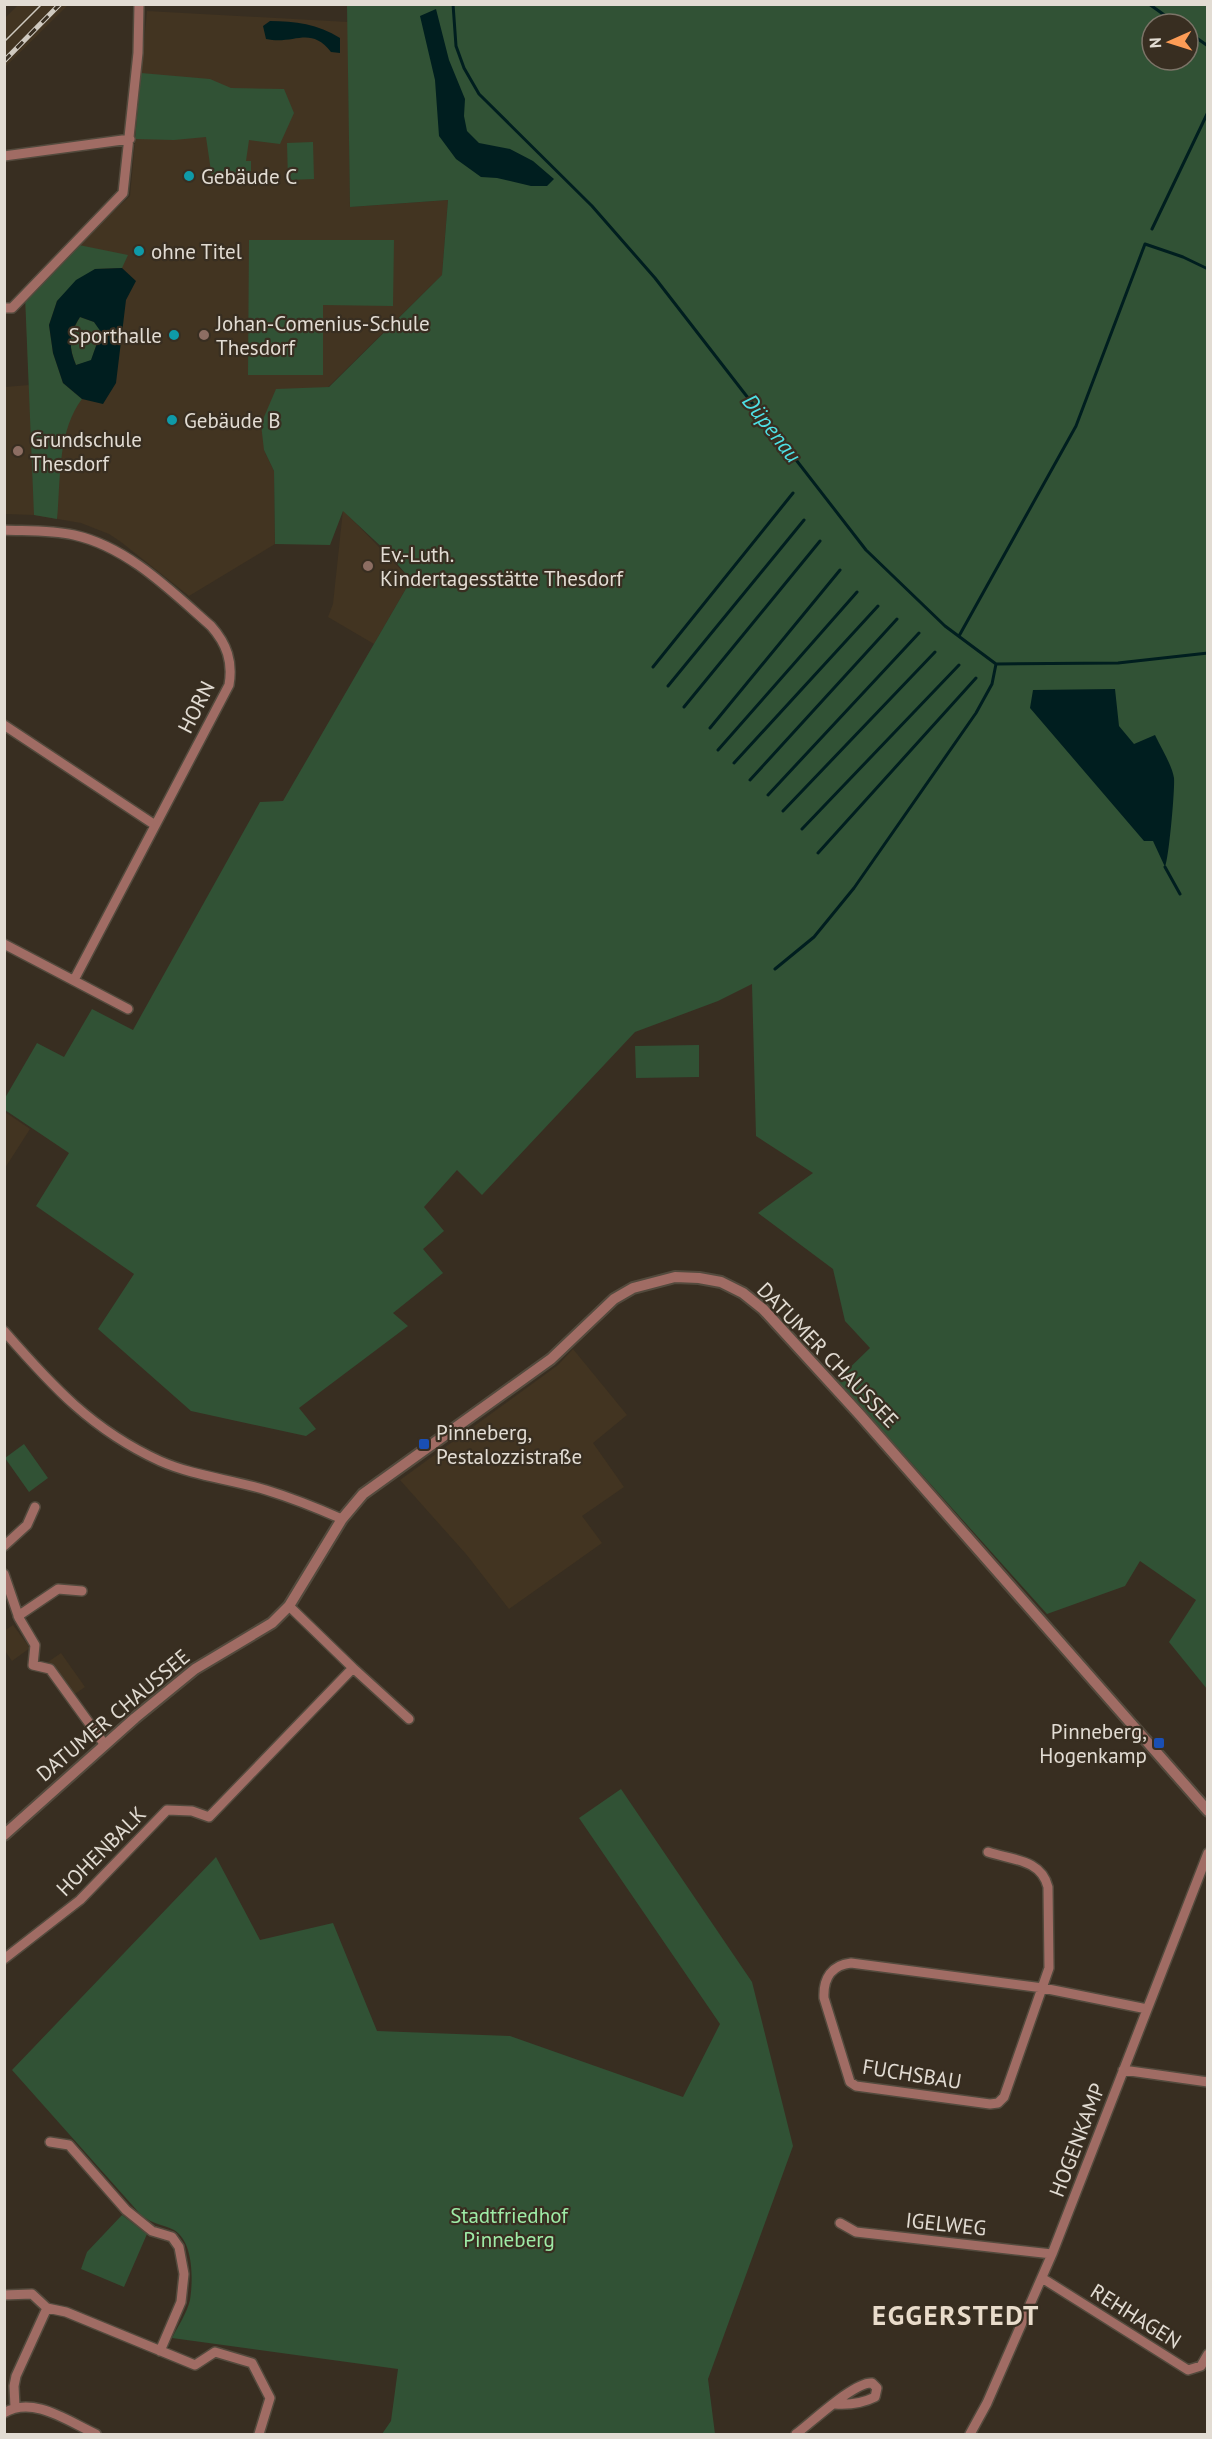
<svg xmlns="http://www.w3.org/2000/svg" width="1212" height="2439" font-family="'PT Sans',sans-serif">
	<rect width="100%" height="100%" fill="#382e21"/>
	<path fill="#423421" d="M19,4l49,1 -63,62v-49z
		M147,11l201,11 2,185 98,-7 -6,75 -178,175 10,21 1,73 -86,52 -68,-54 -12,-8 -28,-11 -47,-8 -29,-1v-127l24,-2 -4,-90 105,-99z
		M343,510l68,70 -37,64 -46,-27 5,-13z
		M5,1112l25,17 -25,39z
		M573,1349l54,66 -34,28 31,44 -42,29 20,27 -93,66 -43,-55 -66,-74 158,-115z
		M13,1625l17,23 -18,13 -7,-10 -1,-20z
		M61,1653l24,34 -13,9 -24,-34z"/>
	<path fill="#315235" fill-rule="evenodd" d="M347,5h860v1684l-38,-47 27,-42 -56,-39 -15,25 -78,28 -210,-234 33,-32 -25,-27 -12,-52 -75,-56 55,-40 -57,-37 -4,-152 -34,17 -83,31 -153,163 -25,-25 -33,37 20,24 -21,18 20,24 -50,40 15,13 -109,82 17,21 -10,7 -115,-25 -93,-82 36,-55 -98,-68 33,-53 -64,-43v-12l32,-55 27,14 28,-48 41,21 127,-228 23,-1 128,-221 -24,-28 -44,-41 -13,34 -55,-1 -1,-73 -10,-21 -3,-26 15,-35 53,-2 113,-112 6,-75 -98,7zM1152,24h36v36h-36z
		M141,73l69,6 21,9 53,1 10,24 -14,31 -31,-4 -3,21h5v21l-39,-4 -6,-41 -32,3 -39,-1z
		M313,142l1,37 -26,1 -1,-37z
		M249,240h145l-1,66 -70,-1v70h-75z
		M74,244l54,11 -6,13 -27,1 -38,32 -8,24 4,28 10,30 19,16c-25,33 -21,81 -25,120l-23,-4 -9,-220z
		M80,317l14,5 7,9 -10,30 -15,4c-8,-22 -7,-28 4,-48z
		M699,1045v32l-63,1 -1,-32z
		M24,1444l24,34 -19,14 -24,-34z
		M621,1789l131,193 41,164 -85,233 7,55h-333l9,-13 7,-52 -226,-31c6,-12 15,-25 18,-38 3,-19 4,-58 -16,-70 -12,-6 -20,-5 -33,-15l-129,-145 204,-213 44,83 73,-17 44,108 133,5 173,61 37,-73 -141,-206z
		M122,2215l25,19 -23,53 -43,-18 6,-17z"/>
	<path fill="#001e1f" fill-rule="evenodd" d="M436,9l13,51 16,39 -1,17 3,15 12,12 31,6 23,12 21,18 -7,7h-16l-34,-8 -16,-1 -25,-18 -17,-23 -4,-56 -15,-64z
		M270,21c25,0 48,3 70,17v15l-9,-1c-21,-27 -36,-7 -65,-13l-3,-13z
		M122,268l14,13 -10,19 -10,83 -13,21 -21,-5 -19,-16 -10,-30 -4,-28 8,-24 19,-21 19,-11zM80,317l14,5 7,10 -10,28 -15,5c-8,-19 -7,-31 4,-48z
		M1115,689l4,37 15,18 21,-9c6,13 17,30 19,43 1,11 -5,79 -9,89l-12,-26h-9l-114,-133 3,-18z"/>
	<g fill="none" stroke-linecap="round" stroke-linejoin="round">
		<path stroke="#001e1f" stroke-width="3" d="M453,4l3,42 8,22 15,26 113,112 63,72 211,272 79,76 51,38 122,-1 90,-10
			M1149,4l28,20
			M1188,32l20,14
			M1152,229l56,-117
			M959,636l117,-210 69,-182 38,13 25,12
			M653,667l140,-174
			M668,686l136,-166
			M684,707l136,-166
			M710,728l130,-158
			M718,750l139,-158
			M734,763l144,-157
			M750,780l147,-161
			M768,795l151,-162
			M783,811l152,-159
			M802,829l157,-164
			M818,853l158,-175
			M1165,867l15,27
			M775,969l39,-32 40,-49 122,-175 16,-29 4,-20"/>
		<g stroke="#534a3d" stroke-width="12">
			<path id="minor" d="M4,156l126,-17
				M4,308h8l111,-115 15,-140 1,-49
				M4,530c23,1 48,0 70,5 54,12 97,56 137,91 16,18 22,36 18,59l-155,295
				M4,725l151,100
				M4,944l124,65
				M4,1331c48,55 88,99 156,130 34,15 70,18 106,29 26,8 51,18 76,29
				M4,1546l23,-21 8,-18
				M4,1574l15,44 16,27 -2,20 17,4 55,76
				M18,1616l40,-27 24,2
				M353,1668l56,51
				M988,1852c24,8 53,7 60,35l1,81 -45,129 -6,6 -8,1 -134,-18 -6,-4 -26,-84c-1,-20 8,-33 27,-35l192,25 104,21
				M4,1959l76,-59 87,-90 25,1 17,6 144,-149 -64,-62
				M1123,2070l85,12
				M50,2142l19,3 57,65 26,21 20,6 7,10 5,27 -3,28 -21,49
				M840,2223l16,9 196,22
				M1042,2278l146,92 13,-4 7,-12
				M4,2295l28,-1 15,14 -31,68 -2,10 1,21
				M47,2308l19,4 129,53 20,-13 37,11 18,35 -11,36
				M4,2413c29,-18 65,9 92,21
				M796,2434c15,-11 59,-53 76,-51l5,5 -2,9c-12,6 -26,8 -40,7
				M970,2434l17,-31 65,-149 156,-401"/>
		</g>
		<g stroke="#534a3d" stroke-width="14">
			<path id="tertiary" d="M4,1835l131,-117 60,-49 77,-46 17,-17 53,-87 21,-25 188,-135 63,-60 19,-11 42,-11 24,1 22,4 22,11 20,16 97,106 348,396"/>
		</g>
		<use href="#minor" stroke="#a06c64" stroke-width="9"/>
		<use href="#tertiary" stroke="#a06c64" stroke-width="10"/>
		<path stroke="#cfc9bf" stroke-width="1.5" d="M4,42l38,-38"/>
		<g stroke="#cfc9bf" stroke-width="5">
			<path id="rail" d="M4,61l56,-57"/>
		</g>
		<use href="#rail" stroke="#382e21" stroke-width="3" stroke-dasharray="9" stroke-linecap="butt"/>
	</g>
	<g fill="#0f9aa8" stroke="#382e21" stroke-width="2">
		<circle cx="189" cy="176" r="6"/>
		<circle cx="139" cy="251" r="6"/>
		<circle cx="174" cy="335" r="6"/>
		<circle cx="172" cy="420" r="6"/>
	</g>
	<g fill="#8d6e63" stroke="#382e21" stroke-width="2">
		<circle cx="204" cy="335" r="6"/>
		<circle cx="18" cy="451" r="6"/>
		<circle cx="368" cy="566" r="6"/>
	</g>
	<g fill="#1a4fb4" stroke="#382e21" stroke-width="2">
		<rect x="418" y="1438" width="12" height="12" rx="3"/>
		<rect x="1153" y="1737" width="12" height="12" rx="3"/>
	</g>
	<g text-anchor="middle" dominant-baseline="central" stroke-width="4.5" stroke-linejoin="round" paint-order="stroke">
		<g font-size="21" fill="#e2dcd3" stroke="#382e21" text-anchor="start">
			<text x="201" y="176">Gebäude C</text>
			<text x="151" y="251">ohne Titel</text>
			<text x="216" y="323">Johan-Comenius-Schule<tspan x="216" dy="24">Thesdorf</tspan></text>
			<text x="162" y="335" text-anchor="end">Sporthalle</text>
			<text x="184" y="420">Gebäude B</text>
			<text x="30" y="439">Grundschule<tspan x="30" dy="24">Thesdorf</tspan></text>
			<text x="380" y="554">Ev.-Luth.<tspan x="380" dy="24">Kindertagesstätte Thesdorf</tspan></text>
			<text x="436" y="1432">Pinneberg,<tspan x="436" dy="24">Pestalozzistraße</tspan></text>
			<text x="1147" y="1731" text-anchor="end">Pinneberg,<tspan x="1147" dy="24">Hogenkamp</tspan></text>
		</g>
		<g font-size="21" fill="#e2dcd3" stroke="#382e21">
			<text transform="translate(196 707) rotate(-63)">HORN</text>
			<text transform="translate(828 1355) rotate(46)">DATUMER CHAUSSEE</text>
			<text transform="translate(113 1715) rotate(-40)">DATUMER CHAUSSEE</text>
			<text transform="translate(101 1851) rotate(-45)">HOHENBALK</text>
			<text transform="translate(912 2074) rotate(9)">FUCHSBAU</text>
			<text transform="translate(1077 2140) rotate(-69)">HOGENKAMP</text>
			<text transform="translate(946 2224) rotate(6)">IGELWEG</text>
			<text transform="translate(1136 2316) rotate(32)">REHHAGEN</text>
		</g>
		<g font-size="21" fill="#9eeba6" stroke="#382e21">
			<text x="509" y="2215">Stadtfriedhof<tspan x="509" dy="24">Pinneberg</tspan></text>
		</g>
		<g font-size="22" font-style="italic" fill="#4ee0e4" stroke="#382e21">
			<text transform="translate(772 428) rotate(52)">Düpenau</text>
		</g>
		<g font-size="27" font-weight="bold" letter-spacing="1.5" fill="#e9dccb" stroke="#382e21">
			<text x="956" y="2315">EGGERSTEDT</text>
		</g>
	</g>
	<rect width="1212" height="2439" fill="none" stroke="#e2dcd3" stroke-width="12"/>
	<g transform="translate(1170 42) rotate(267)"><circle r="28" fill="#382e21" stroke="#7c7468" stroke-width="1.5"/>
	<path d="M0-4.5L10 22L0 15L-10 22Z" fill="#fd9c56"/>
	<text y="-9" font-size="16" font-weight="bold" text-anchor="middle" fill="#e2dcd3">N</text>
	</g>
</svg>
